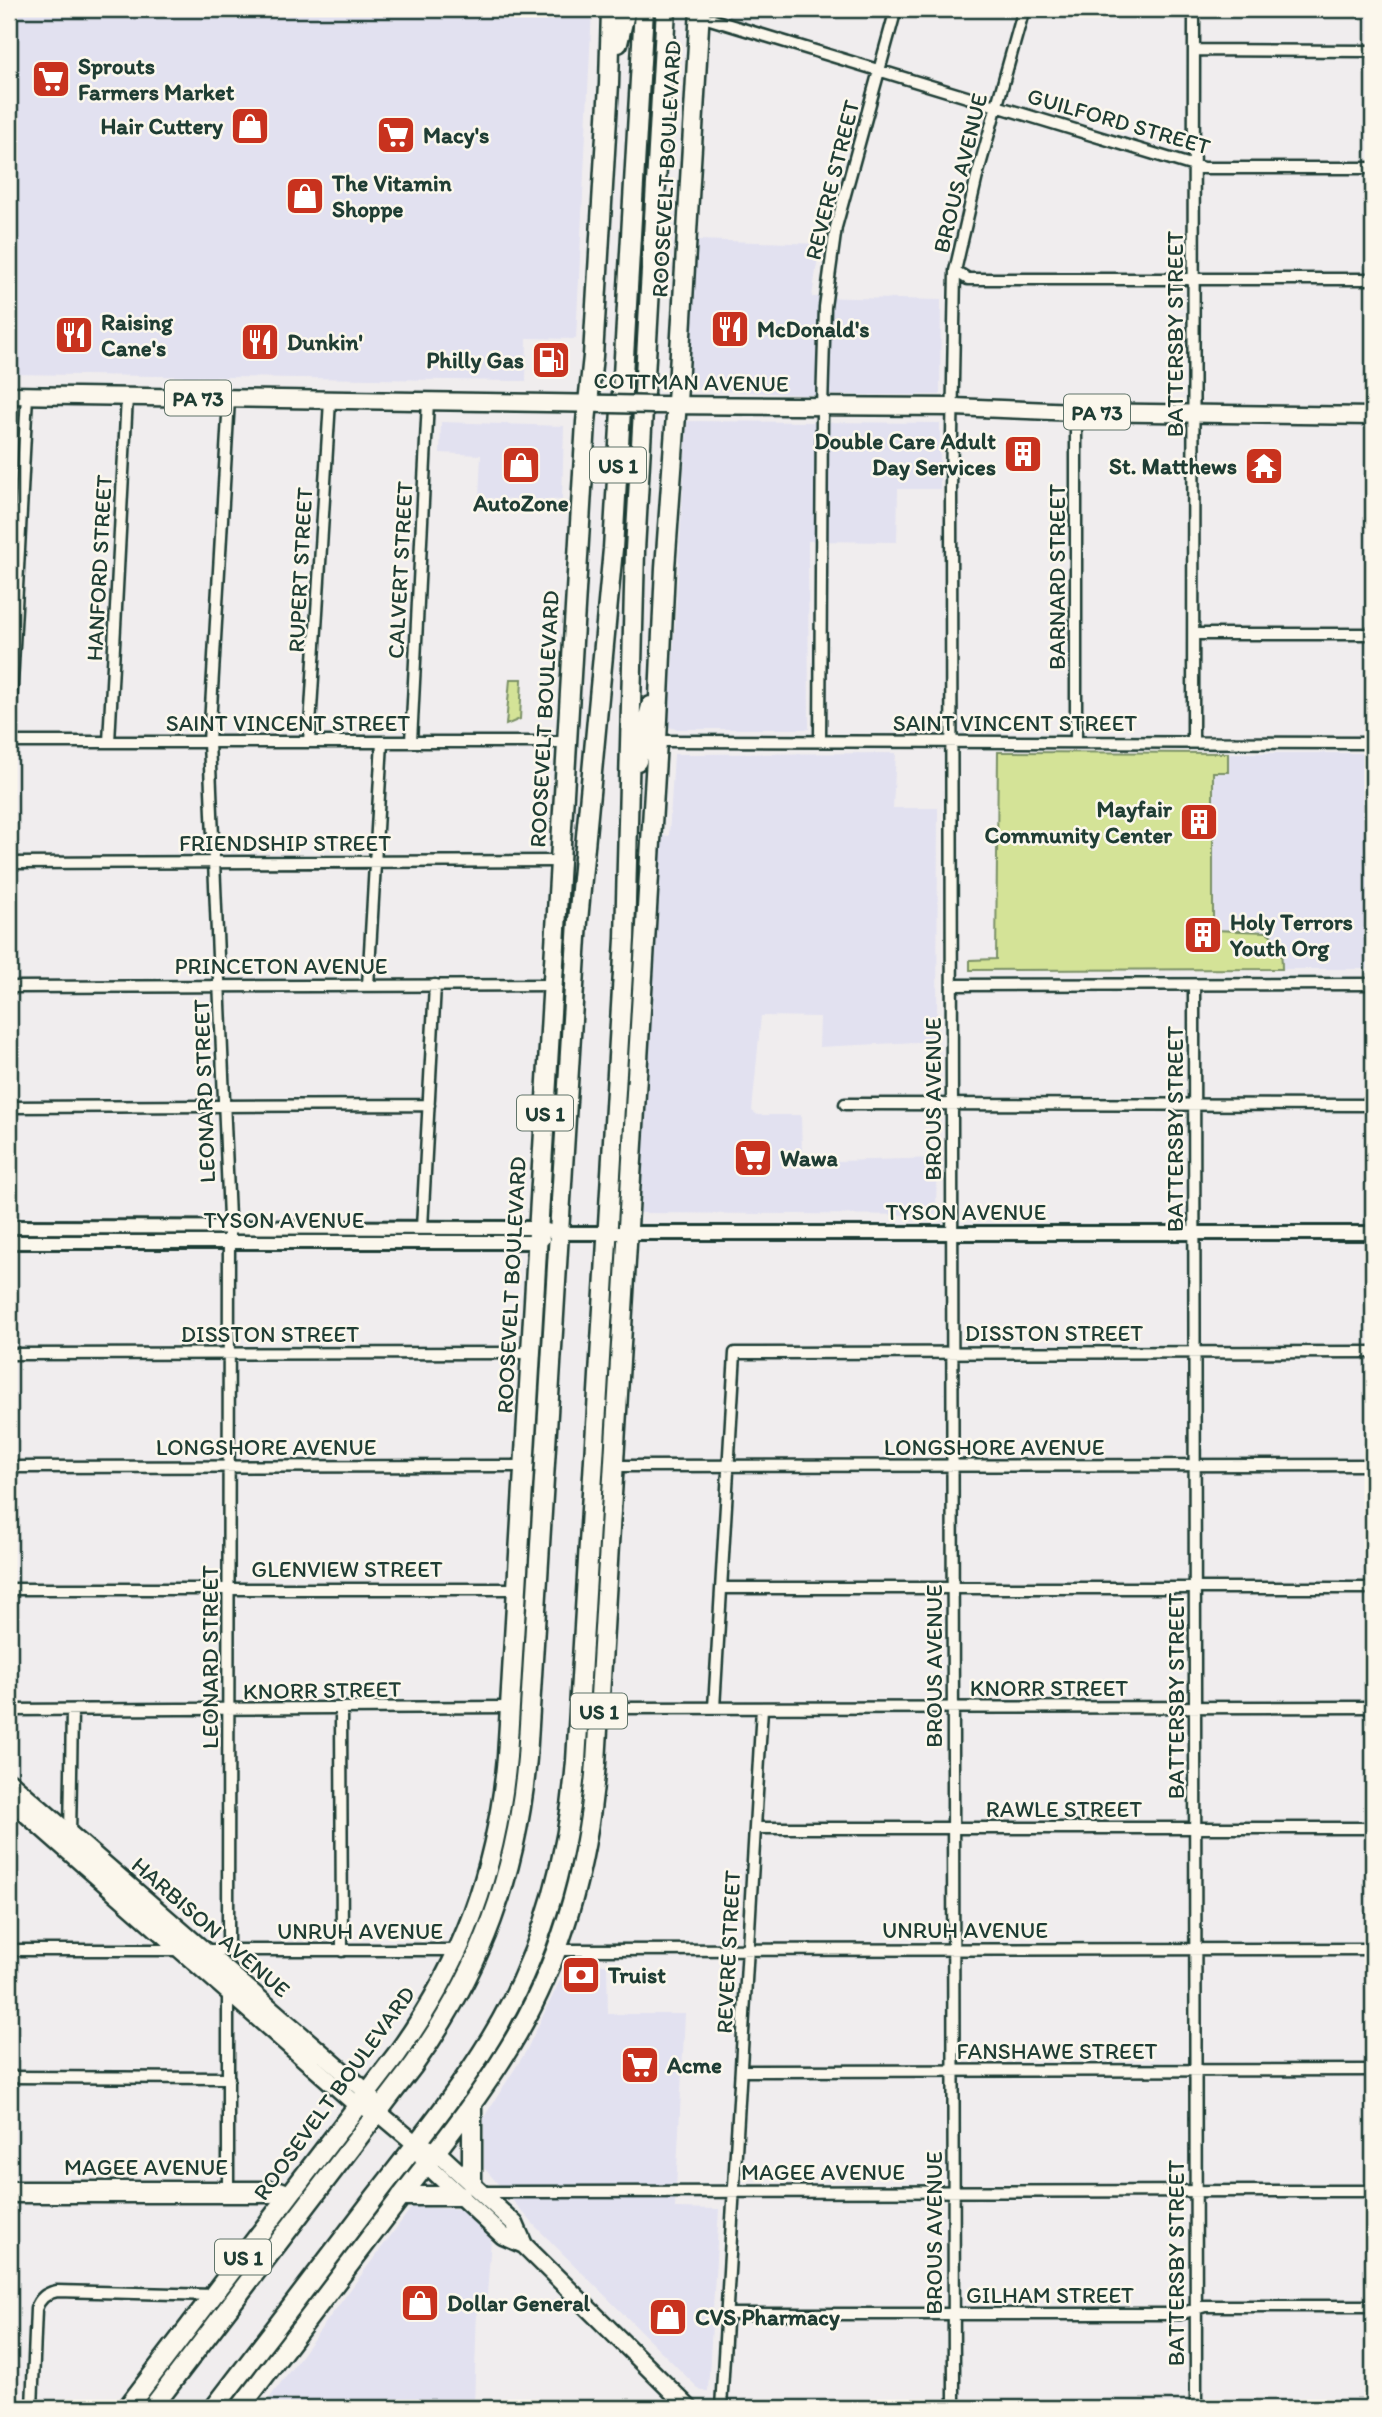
<svg xmlns="http://www.w3.org/2000/svg" width="1382" height="2417" font-family="Itim,sans-serif">
	<rect width="100%" height="100%" fill="#f0edee"/>
	<filter id="ink" filterUnits="userSpaceOnUse"><feTurbulence type="fractalNoise" baseFrequency=".0143" numOctaves="2"/><feDisplacementMap in="SourceGraphic" scale="14" xChannelSelector="R" yChannelSelector="G"/><feConvolveMatrix kernelMatrix="1 2 1 2 8 2 1 2 1" color-interpolation-filters="sRGB"/></filter>
	<g filter="url(#ink)">
		<path fill="#e2e1f0" d="M9,9h583l-16,330 -49,-1 -1,43 -517,-7z
			M697,240l123,4 -8,53 129,3 -1,95h-134l-110,-6 -8,-6z
			M687,421l253,2v66h-42l-1,53 -89,-1 1,188h-133l-7,-2z
			M441,422l123,4 -2,74 -83,-2 2,-43 -41,-2z
			M896,753l-3,55h45l-1,233 -118,6 1,-30 -59,-1 -9,95 6,4h43l1,42 37,4 98,-3 -1,57 -299,-2 22,-378 10,1 5,-82z
			M1228,753h145v216h-91v-15l-69,-24v-158h15z
			M568,1964h39l1,50h77l-10,194 44,1 -11,182h-7l-165,-164 -52,-59v-51l41,-64z
			M412,2207l48,2 31,30 -4,56 -10,12 -3,101h-212z"/>
		<path fill="#d4e397" stroke="#7a9066" stroke-width="2" d="M510,679h12l-2,40 -14,6z
			M998,752l230,1v19h-15v158l54,2c14,10 15,21 15,37l-312,1v-10l26,-1z"/>
		<g fill="none" stroke-linecap="round" stroke-linejoin="round">
			<g stroke="#1f3d34" stroke-width="15">
				<path id="minor" d="M700,16l494,150 10,2h169
					M1194,50l179,1
					M955,271l13,8h405
					M1195,634h178
					M657,741l716,2
					M820,741l2,-334 3,-100 11,-80 60,-218
					M9,742h558
					M9,742l18,-347
					M109,742l18,-345
					M309,742l21,-341
					M411,742l17,-341
					M1076,742v-330
					M1193,742l1,-733
					M9,863l551,-2
					M952,985l421,-1
					M1194,985l2,1423
					M368,986l14,-244
					M9,987l544,-2
					M845,1104l528,1
					M9,1107l420,-2
					M422,1228l13,-243
					M9,1354l522,-1
					M614,1466l759,-1
					M9,1467l515,-1
					M721,1588h652
					M9,1589h508
					M600,1708l773,-1
					M714,1708l21,-355 638,-1
					M341,1709l1,242
					M9,1710l501,-3
					M755,1828h618
					M70,1837l2,-127
					M9,1950h171
					M205,1950h254
					M556,1950l817,-1
					M228,1951l1,-733 -20,-476 20,-343
					M741,2071l632,-1
					M9,2077l220,1
					M9,2187h271l13,5
					M482,2192l891,-1
					M228,2193v-202
					M9,2197h263l17,-4
					M726,2314h454l25,-8h168
					M32,2408l4,-99c3,-10 10,-16 21,-18l157,4
					M721,2408l41,-700
					M954,2408l-3,-1919 4,-218 22,-95 47,-167"/>
			</g>
			<g stroke="#1f3d34" stroke-width="18">
				<path id="tertiary" d="M9,1227l530,1 19,5h815
					M9,1242h529l5,-3"/>
			</g>
			<g stroke="#1f3d34" stroke-width="21">
				<path id="primary" d="M9,395l602,9
					M654,405l300,2 122,5 297,4
					M9,1781l359,312 10,19 38,32 10,20 77,72 21,9 165,163
					M9,1799l349,307 12,3
					M425,2147l11,4 79,73 9,21"/>
			</g>
			<g stroke="#1f3d34" stroke-width="23">
				<path id="trunk" d="M618,43l8,-34
					M637,761l14,-55
					M472,2103v80
					M401,2196h60
					M127,2408l270,-354c66,-92 100,-185 110,-297l79,-1335 7,-66 16,-272 2,-75
					M152,2408l261,-342c68,-95 104,-192 114,-308l51,-837 35,-372 31,-540
					M214,2408c54,-70 108,-141 161,-211 40,-52 82,-103 116,-159 51,-84 77,-179 85,-277l49,-822 10,-389 31,-541
					M240,2408c51,-67 102,-134 154,-202 39,-51 81,-102 115,-158 53,-86 79,-185 87,-285l61,-1022 8,-173 13,-181 22,-378"/>
			</g>
			<use href="#minor" stroke="#fbf7ec" stroke-width="10"/>
			<use href="#tertiary" stroke="#fbf7ec" stroke-width="12"/>
			<use href="#primary" stroke="#fbf7ec" stroke-width="16"/>
			<use href="#trunk" stroke="#fbf7ec" stroke-width="18"/>
			<g stroke="#1f3d34" stroke-width="21" stroke-linecap="butt">
				<path id="primary-bridge" d="M611,404l43,1"/>
			</g>
			<use href="#primary-bridge" stroke="#fbf7ec" stroke-width="16"/>
		</g>
	</g>
	<defs>
		<g id="supermarket-square" transform="scale(2.0125)"><rect x="-9" y="-9" width="18" height="18" rx="4" fill="#c8321e" stroke="#fbf7ec"/><path d="M-6-5.5h2.5l.6 2H6L4.5 2H-2.5L-4.4-4H-6ZM-1.5 3.2a1.3 1.3 0 1 0 .1 0ZM3 3.2a1.3 1.3 0 1 0 .1 0Z" fill="#fff"/></g>
		<g id="shop-square" transform="scale(2.0125)"><rect x="-9" y="-9" width="18" height="18" rx="4" fill="#c8321e" stroke="#fbf7ec"/><path d="M-5-2.5h2.3a2.7 3.5 0 0 1 5.4 0H5L5.5 6h-11ZM-1.5-2.5h3a1.5 2.3 0 0 0-3 0Z" fill="#fff"/></g>
		<g id="restaurant-square" transform="scale(2.0125)"><rect x="-9" y="-9" width="18" height="18" rx="4" fill="#c8321e" stroke="#fbf7ec"/><path d="M-5-6h1v4h1v-4h1v4h1v-4h1v5L-1.5 .5V6h-2V.5L-5-1ZM5-6V6H3V1.5H1.5Q1.5-4 5-6Z" fill="#fff"/></g>
		<g id="fuel-square" transform="scale(2.0125)"><rect x="-9" y="-9" width="18" height="18" rx="4" fill="#c8321e" stroke="#fbf7ec"/><path d="M-5.5-6h7V0h2V4h1.3V-2.5L3-4.5l.8-.8L6-3V5H2.5V1h-1V6h-7ZM-4.2-4.7v3.2H.2V-4.7Z" fill="#fff"/></g>
		<g id="building-square" transform="scale(2.0125)"><rect x="-9" y="-9" width="18" height="18" rx="4" fill="#c8321e" stroke="#fbf7ec"/><path d="M-4-6H4V6H1V3H-1V6H-4ZM-2.5-4.3h1.7v1.8h-1.7ZM.8-4.3h1.7v1.8H.8ZM-2.5-1h1.7V.8h-1.7ZM.8-1h1.7V.8H.8Z" fill="#fff"/></g>
		<g id="temple-square" transform="scale(2.0125)"><rect x="-9" y="-9" width="18" height="18" rx="4" fill="#c8321e" stroke="#fbf7ec"/><path d="M0-6L5-2H3V0L6.5 2.5H4V6H1.5V3h-3V6H-4V2.5H-6.5L-3 0V-2H-5Z" fill="#fff"/></g>
		<g id="bank-square" transform="scale(2.0125)"><rect x="-9" y="-9" width="18" height="18" rx="4" fill="#c8321e" stroke="#fbf7ec"/><path d="M-6-4H6V4H-6ZM0-2.3a2.3 2.3 0 1 0 0 4.6a2.3 2.3 0 1 0 0-4.6Z" fill="#fff"/></g>
	</defs>
	<g fill-rule="evenodd">
		<use href="#supermarket-square" x="51" y="79"/>
		<use href="#shop-square" x="250" y="126"/>
		<use href="#supermarket-square" x="396" y="135"/>
		<use href="#shop-square" x="305" y="196"/>
		<use href="#restaurant-square" x="730" y="329"/>
		<use href="#restaurant-square" x="74" y="335"/>
		<use href="#restaurant-square" x="260" y="342"/>
		<use href="#fuel-square" x="551" y="360"/>
		<use href="#building-square" x="1023" y="454"/>
		<use href="#shop-square" x="521" y="465"/>
		<use href="#temple-square" x="1264" y="466"/>
		<use href="#building-square" x="1199" y="822"/>
		<use href="#building-square" x="1203" y="935"/>
		<use href="#supermarket-square" x="753" y="1158"/>
		<use href="#bank-square" x="581" y="1975"/>
		<use href="#supermarket-square" x="640" y="2065"/>
		<use href="#shop-square" x="420" y="2303"/>
		<use href="#shop-square" x="668" y="2317"/>
	</g>
	<g text-anchor="middle" dominant-baseline="central" stroke-width="5" stroke-linejoin="round" paint-order="stroke">
		<g fill="#fbf7ec" stroke="#61756b" stroke-width="2">
			<rect x="165" y="380.5" width="66" height="35" rx="5"/>
			<rect x="1064" y="394.5" width="66" height="35" rx="5"/>
			<rect x="590" y="447.5" width="56" height="35" rx="5"/>
			<rect x="517" y="1095.5" width="56" height="35" rx="5"/>
			<rect x="571" y="1693.5" width="56" height="35" rx="5"/>
			<rect x="215" y="2239.5" width="56" height="35" rx="5"/>
		</g>
		<g font-size="21" font-weight="bold" fill="#1f3d34">
			<text x="198" y="398">PA 73</text>
			<text x="1097" y="412">PA 73</text>
			<text x="618" y="465">US 1</text>
			<text x="545" y="1113">US 1</text>
			<text x="599" y="1711">US 1</text>
			<text x="243" y="2257">US 1</text>
		</g>
		<g font-size="23" font-weight="bold" fill="#1f3d34" stroke="#fbf7ec" text-anchor="start">
			<text x="78" y="66">Sprouts<tspan x="78" dy="26">Farmers Market</tspan></text>
			<text x="223" y="126" text-anchor="end">Hair Cuttery</text>
			<text x="423" y="135">Macy's</text>
			<text x="332" y="183">The Vitamin<tspan x="332" dy="26">Shoppe</tspan></text>
			<text x="101" y="322">Raising<tspan x="101" dy="26">Cane's</tspan></text>
			<text x="757" y="329">McDonald's</text>
			<text x="287" y="342">Dunkin'</text>
			<text x="524" y="360" text-anchor="end">Philly Gas</text>
			<text x="996" y="441" text-anchor="end">Double Care Adult<tspan x="996" dy="26">Day Services</tspan></text>
			<text x="1237" y="466" text-anchor="end">St. Matthews</text>
			<text x="521" y="503" text-anchor="middle">AutoZone</text>
			<text x="1172" y="809" text-anchor="end">Mayfair<tspan x="1172" dy="26">Community Center</tspan></text>
			<text x="1230" y="922">Holy Terrors<tspan x="1230" dy="26">Youth Org</tspan></text>
			<text x="780" y="1158">Wawa</text>
			<text x="608" y="1975">Truist</text>
			<text x="667" y="2065">Acme</text>
			<text x="447" y="2303">Dollar General</text>
			<text x="695" y="2317">CVS Pharmacy</text>
		</g>
		<g font-size="23" fill="#1f3d34" stroke="#fbf7ec">
			<text transform="translate(1119 121) rotate(16)">GUILFORD STREET</text>
			<text transform="translate(666 169) rotate(-87)">ROOSEVELT BOULEVARD</text>
			<text transform="translate(960 173) rotate(-76)">BROUS AVENUE</text>
			<text transform="translate(832 180) rotate(-76)">REVERE STREET</text>
			<text transform="translate(1175 334) rotate(-90)">BATTERSBY STREET</text>
			<text transform="translate(691 382) rotate(1)">COTTMAN AVENUE</text>
			<text transform="translate(99 568) rotate(-87)">HANFORD STREET</text>
			<text transform="translate(300 570) rotate(-87)">RUPERT STREET</text>
			<text transform="translate(400 570) rotate(-87)">CALVERT STREET</text>
			<text transform="translate(1057 577) rotate(-90)">BARNARD STREET</text>
			<text transform="translate(544 719) rotate(-87)">ROOSEVELT BOULEVARD</text>
			<text x="288" y="723">SAINT VINCENT STREET</text>
			<text x="1015" y="723">SAINT VINCENT STREET</text>
			<text x="285" y="843">FRIENDSHIP STREET</text>
			<text x="281" y="966">PRINCETON AVENUE</text>
			<text transform="translate(204 1091) rotate(-92)">LEONARD STREET</text>
			<text transform="translate(933 1099) rotate(-90)">BROUS AVENUE</text>
			<text transform="translate(1175 1129) rotate(-90)">BATTERSBY STREET</text>
			<text x="966" y="1212">TYSON AVENUE</text>
			<text x="284" y="1220">TYSON AVENUE</text>
			<text transform="translate(511 1285) rotate(-87)">ROOSEVELT BOULEVARD</text>
			<text x="1054" y="1333">DISSTON STREET</text>
			<text x="270" y="1334">DISSTON STREET</text>
			<text x="266" y="1447">LONGSHORE AVENUE</text>
			<text x="994" y="1447">LONGSHORE AVENUE</text>
			<text x="347" y="1569">GLENVIEW STREET</text>
			<text transform="translate(210 1657) rotate(-90)">LEONARD STREET</text>
			<text transform="translate(934 1666) rotate(-90)">BROUS AVENUE</text>
			<text x="1049" y="1688">KNORR STREET</text>
			<text transform="translate(322 1690) rotate(-1)">KNORR STREET</text>
			<text transform="translate(1176 1696) rotate(-90)">BATTERSBY STREET</text>
			<text x="1064" y="1809">RAWLE STREET</text>
			<text transform="translate(211 1927) rotate(41)">HARBISON AVENUE</text>
			<text x="965" y="1930">UNRUH AVENUE</text>
			<text x="360" y="1931">UNRUH AVENUE</text>
			<text transform="translate(728 1952) rotate(-87)">REVERE STREET</text>
			<text x="1057" y="2051">FANSHAWE STREET</text>
			<text transform="translate(334 2093) rotate(-54)">ROOSEVELT BOULEVARD</text>
			<text x="146" y="2167">MAGEE AVENUE</text>
			<text x="823" y="2172">MAGEE AVENUE</text>
			<text transform="translate(934 2233) rotate(-90)">BROUS AVENUE</text>
			<text transform="translate(1176 2263) rotate(-90)">BATTERSBY STREET</text>
			<text x="1050" y="2295">GILHAM STREET</text>
		</g>
	</g>
	<rect width="1382" height="2417" fill="none" stroke="#fbf7ec" stroke-width="35"/>
	<rect x="18" y="18" width="1347" height="2382" fill="none" stroke="#1f3d34" stroke-width="2.5" filter="url(#ink)"/>
</svg>
